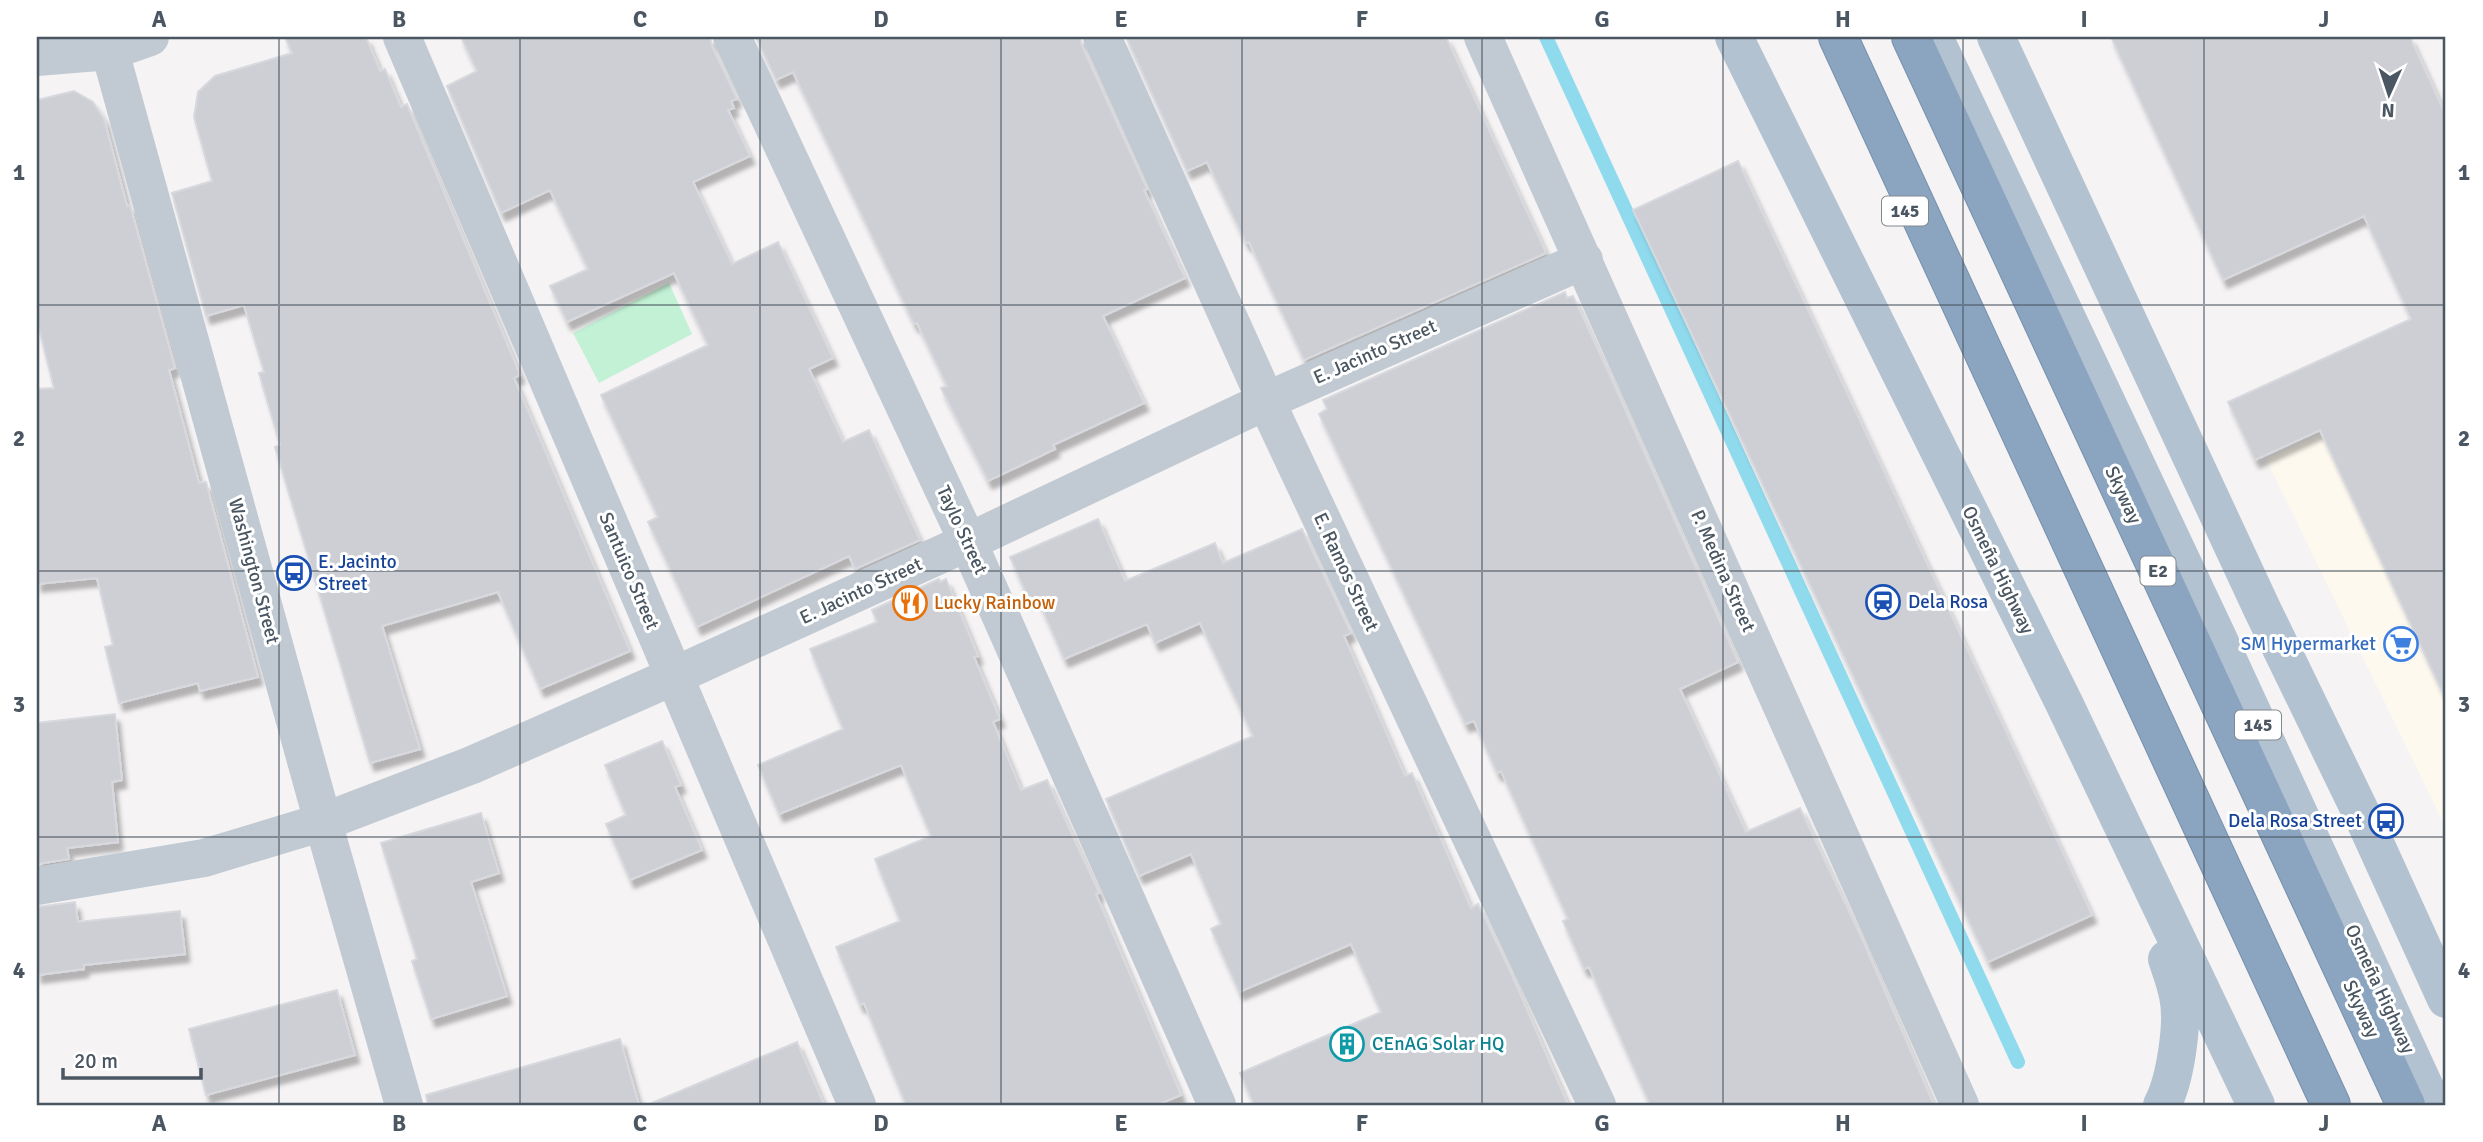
<svg xmlns="http://www.w3.org/2000/svg" width="2483" height="1142" font-family="Signika,sans-serif">
	<defs>
		<filter id="shadow"><feDropShadow dx="4.5" dy="8" stdDeviation="2" flood-color="#0004"/></filter>
	</defs>
	<rect width="100%" height="100%" fill="#f5f3f3"/>
	<path fill="#fdf9ef" d="M2446,378v450l-180,-369z"/>
	<path fill="#c3f1d5" d="M669,283l23,51 -93,49 -26,-50z"/>
	<g fill="none" stroke-linecap="round" stroke-linejoin="round">
		<path stroke="#90daee" stroke-width="14" d="M1546,37l472,1025"/>
	</g>
	<path fill="#cdcfd5" stroke="#d7d9de" stroke-width="2" filter="url(#shadow)" d="M285,37h81l14,34 5,-2 16,38 6,-3 113,271 -6,3 116,273 -90,38 -42,-97 -116,34 38,123 -50,14 -95,-316 5,-2 -21,-72 5,-1 -20,-67 -38,11 -34,-123 40,-12 -18,-64 4,-25 17,-16 77,-23z
		M461,37h249l2,9 25,53 -6,2 3,7 -6,2 22,46 -57,26 39,82 46,-22 55,116 -24,11 34,73 26,-12 51,110 -65,29 -6,-13 -152,71 -49,-105 10,-5 -57,-122 107,-50 -34,-72 -107,49 -17,-36 38,-17 -38,-79 -49,23 -54,-127 30,-15z
		M756,37h324l2,9 65,143 -3,1 41,88 -82,38 41,87 -91,42 2,4 -67,32 -47,-93 6,-2 -30,-63 -3,1 -121,-252 -17,8z
		M1126,37h320l100,216 -242,107 -55,-118 -3,1 -39,-81 -20,9z
		M2111,37h299l36,79v584l-126,-270 -65,30 -27,-58 183,-83 -47,-103 -141,64z
		M74,91l19,11 11,17 23,87 3,-1 45,163 -6,2 30,113 7,-1 52,195 -58,14 -2,-8 -79,20 -14,-56 8,-2 -16,-67 -60,6v-195l17,-1 -17,-67v-221z
		M1738,161l354,754 -104,47 -355,-752z
		M1565,292l2,6 6,-2 34,73 131,293 -58,27 66,143 54,-24 63,133 71,164h-284l-61,-138 -5,2 -21,-48 5,-2 -67,-148 -4,2 -23,-52 -9,3 -146,-310 8,-5 -4,-9z
		M1098,519l27,62 90,-38 8,20 79,-34 49,104 -7,3 61,140 7,-3 59,135 7,-4 34,71 56,130h-314l-14,-32 141,-61 -30,-68 -112,48 -28,-63 10,-5 -30,-70 -52,22 -33,-77 147,-63 -53,-113 -45,20 -8,-19 -83,35 -27,-62 -8,3 -19,-43z
		M939,579l1,3 6,-3 32,77 -4,1 26,62 -7,3 28,68 26,-10 52,113 -3,1 85,201 -24,10h-251l-42,-102 -4,2 -24,-58 64,-26 -25,-62 56,-23 -30,-71 -122,49 -21,-49 85,-36 -33,-80 67,-27 -5,-12z
		M115,714l7,66 -10,2 6,60 -51,6 2,11 -32,5v-141z
		M662,741l19,44 -6,2 27,63 -72,30 -24,-56 20,-9 -21,-50z
		M481,813l18,60 -28,9 36,114 -76,23 -19,-58 5,-2 -36,-116z
		M75,902l3,20 102,-11 5,43 -101,11v4l-47,6v-68z
		M337,990l18,65 -149,40 -17,-66z
		M620,1039l19,66h-211l-2,-10z
		M797,1042l27,63h-177z"/>
	<g fill="none" stroke-linecap="round" stroke-linejoin="round">
		<g stroke="#7690ad" stroke-width="40">
			<path id="highway" d="M1838,37l493,1068
				M1911,37l495,1068"/>
		</g>
		<path stroke="#c1cad2" stroke-width="38" d="M106,37l217,785 81,283
			M402,37l455,1068
			M732,37l236,505 249,563
			M1102,37l164,364 331,704
			M1483,37l477,1068
			M37,57l73,-6 40,-14
			M37,886l167,-28 119,-36 149,-57 202,-89 294,-134 298,-141 318,-141"/>
		<path stroke="#b3c2d1" stroke-width="38" d="M1734,37l330,666 192,402
			M1934,37l284,601 215,467
			M1996,37l267,574 102,210 81,178
			M2162,1105c13,-24 22,-82 16,-109 -2,-12 -7,-25 -11,-37"/>
		<use href="#highway" stroke="#8ba5c1" stroke-width="38"/>
	</g>
	<path fill="none" stroke="#4a5661" stroke-width="2" stroke-opacity="0.55" d="M279,37v1068M520,37v1068M760,37v1068M1001,37v1068M1242,37v1068M1482,37v1068M1723,37v1068M1963,37v1068M2204,37v1068M37,305h2409M37,571h2409M37,837h2409"/>
	<defs>
		<g id="bus-ring" transform="scale(1.75)"><circle r="9.5" fill="#fff" stroke="#1a4fb4" stroke-width="1.5"/><path d="M-5-6H5V4H4V6H2V4H-2V6H-4V4H-5ZM-3.5-4V0h7V-4ZM-3.5 1.2v1.5H-2V1.2ZM2 1.2v1.5H3.5V1.2Z" fill="#1a4fb4"/></g>
		<g id="station-ring" transform="scale(1.75)"><circle r="9.5" fill="#fff" stroke="#1a4fb4" stroke-width="1.5"/><path d="M-3-6H3Q5-6 5-4V2Q5 4 3 4L4.5 6H3L1.5 4h-3L-3 6H-4.5L-3 4Q-5 4-5 2V-4Q-5-6-3-6ZM-3.5-4v3h7v-3ZM-3.5 1v1.5H-2V1ZM2 1v1.5H3.5V1Z" fill="#1a4fb4"/></g>
		<g id="restaurant-ring" transform="scale(1.75)"><circle r="9.5" fill="#fff" stroke="#e8710a" stroke-width="1.5"/><path d="M-5-6h1v4h1v-4h1v4h1v-4h1v5L-1.5 .5V6h-2V.5L-5-1ZM5-6V6H3V1.5H1.5Q1.5-4 5-6Z" fill="#e8710a"/></g>
		<g id="supermarket-ring" transform="scale(1.75)"><circle r="9.5" fill="#fff" stroke="#3f7fe0" stroke-width="1.5"/><path d="M-6-5.5h2.5l.6 2H6L4.5 2H-2.5L-4.4-4H-6ZM-1.5 3.2a1.3 1.3 0 1 0 .1 0ZM3 3.2a1.3 1.3 0 1 0 .1 0Z" fill="#3f7fe0"/></g>
		<g id="building-ring" transform="scale(1.75)"><circle r="9.5" fill="#fff" stroke="#0f9aa8" stroke-width="1.5"/><path d="M-4-6H4V6H1V3H-1V6H-4ZM-2.5-4.3h1.7v1.8h-1.7ZM.8-4.3h1.7v1.8H.8ZM-2.5-1h1.7V.8h-1.7ZM.8-1h1.7V.8H.8Z" fill="#0f9aa8"/></g>
	</defs>
	<g fill-rule="evenodd">
		<use href="#bus-ring" x="294" y="573"/>
		<use href="#station-ring" x="1883" y="602"/>
		<use href="#restaurant-ring" x="910" y="603"/>
		<use href="#supermarket-ring" x="2401" y="644"/>
		<use href="#bus-ring" x="2386" y="821"/>
		<use href="#building-ring" x="1347" y="1044"/>
	</g>
	<g text-anchor="middle" dominant-baseline="central" stroke-width="6" stroke-linejoin="round" paint-order="stroke">
		<g fill="#fff" stroke="#808990" stroke-width="2">
			<rect x="1882" y="196.5" width="46" height="29" rx="5"/>
			<rect x="2140.5" y="556.5" width="35" height="29" rx="5"/>
			<rect x="2235" y="710.5" width="46" height="29" rx="5"/>
		</g>
		<g font-size="18" font-weight="bold" fill="#4a5661">
			<text x="1905" y="211">145</text>
			<text x="2158" y="571">E2</text>
			<text x="2258" y="725">145</text>
		</g>
		<g font-size="19" fill="#4a5661" stroke="#fff">
			<text transform="translate(1375 352) rotate(-24)">E. Jacinto Street</text>
			<text transform="translate(2123 495) rotate(65)">Skyway</text>
			<text transform="translate(962 530) rotate(65)">Taylo Street</text>
			<text transform="translate(1998 570) rotate(64)">Osmeña Highway</text>
			<text transform="translate(254 571) rotate(75)">Washington Street</text>
			<text transform="translate(629 571) rotate(67)">Santuico Street</text>
			<text transform="translate(1723 571) rotate(66)">P. Medina Street</text>
			<text transform="translate(1346 572) rotate(65)">E. Ramos Street</text>
			<text transform="translate(861 591) rotate(-25)">E. Jacinto Street</text>
			<text transform="translate(2380 989) rotate(65)">Osmeña Highway</text>
			<text transform="translate(2361 1009) rotate(65)">Skyway</text>
		</g>
		<g font-size="19" fill="#164399" stroke="#fff" text-anchor="start">
			<text x="318" y="562">E. Jacinto<tspan x="318" dy="22">Street</tspan></text>
			<text x="1908" y="602">Dela Rosa</text>
			<text x="2362" y="821" text-anchor="end">Dela Rosa Street</text>
		</g>
		<g font-size="19" fill="#c56008" stroke="#fff" text-anchor="start">
			<text x="934" y="603">Lucky Rainbow</text>
		</g>
		<g font-size="19" fill="#366cbe" stroke="#fff" text-anchor="end">
			<text x="2376" y="644">SM Hypermarket</text>
		</g>
		<g font-size="19" fill="#0d838f" stroke="#fff" text-anchor="start">
			<text x="1372" y="1044">CEnAG Solar HQ</text>
		</g>
	</g>
	<rect width="2483" height="1142" fill="none" stroke="#ffffff" stroke-width="77"/>
	<g transform="translate(2389 94) rotate(183)" stroke="#ffffff" stroke-width="5" paint-order="stroke">
	<path d="M0-5L12 26L0 18L-12 26Z" fill="#4a5661"/>
	<text y="-10" font-size="19" font-weight="bold" text-anchor="middle" fill="#4a5661">N</text>
	</g>
	<path d="M63 1068v10h138v-10" fill="none" stroke="#4a5661" stroke-width="3.5"/>
	<text x="74" y="1068" font-size="21" fill="#4a5661" stroke="#ffffff" stroke-width="5" paint-order="stroke">20 m</text>
	<rect x="38" y="38" width="2406" height="1066" fill="none" stroke="#4a5661" stroke-width="2.5"/>
	<g font-size="23" text-anchor="middle" font-weight="bold" fill="#4a5661">
		<text x="159" y="27">A</text>
		<text x="399" y="27">B</text>
		<text x="640" y="27">C</text>
		<text x="881" y="27">D</text>
		<text x="1121" y="27">E</text>
		<text x="1362" y="27">F</text>
		<text x="1602" y="27">G</text>
		<text x="1843" y="27">H</text>
		<text x="2084" y="27">I</text>
		<text x="2324" y="27">J</text>
		<text x="19" y="180">1</text>
		<text x="2464" y="180">1</text>
		<text x="19" y="446">2</text>
		<text x="2464" y="446">2</text>
		<text x="19" y="712">3</text>
		<text x="2464" y="712">3</text>
		<text x="19" y="978">4</text>
		<text x="2464" y="978">4</text>
		<text x="159" y="1131">A</text>
		<text x="399" y="1131">B</text>
		<text x="640" y="1131">C</text>
		<text x="881" y="1131">D</text>
		<text x="1121" y="1131">E</text>
		<text x="1362" y="1131">F</text>
		<text x="1602" y="1131">G</text>
		<text x="1843" y="1131">H</text>
		<text x="2084" y="1131">I</text>
		<text x="2324" y="1131">J</text>
	</g>
</svg>
